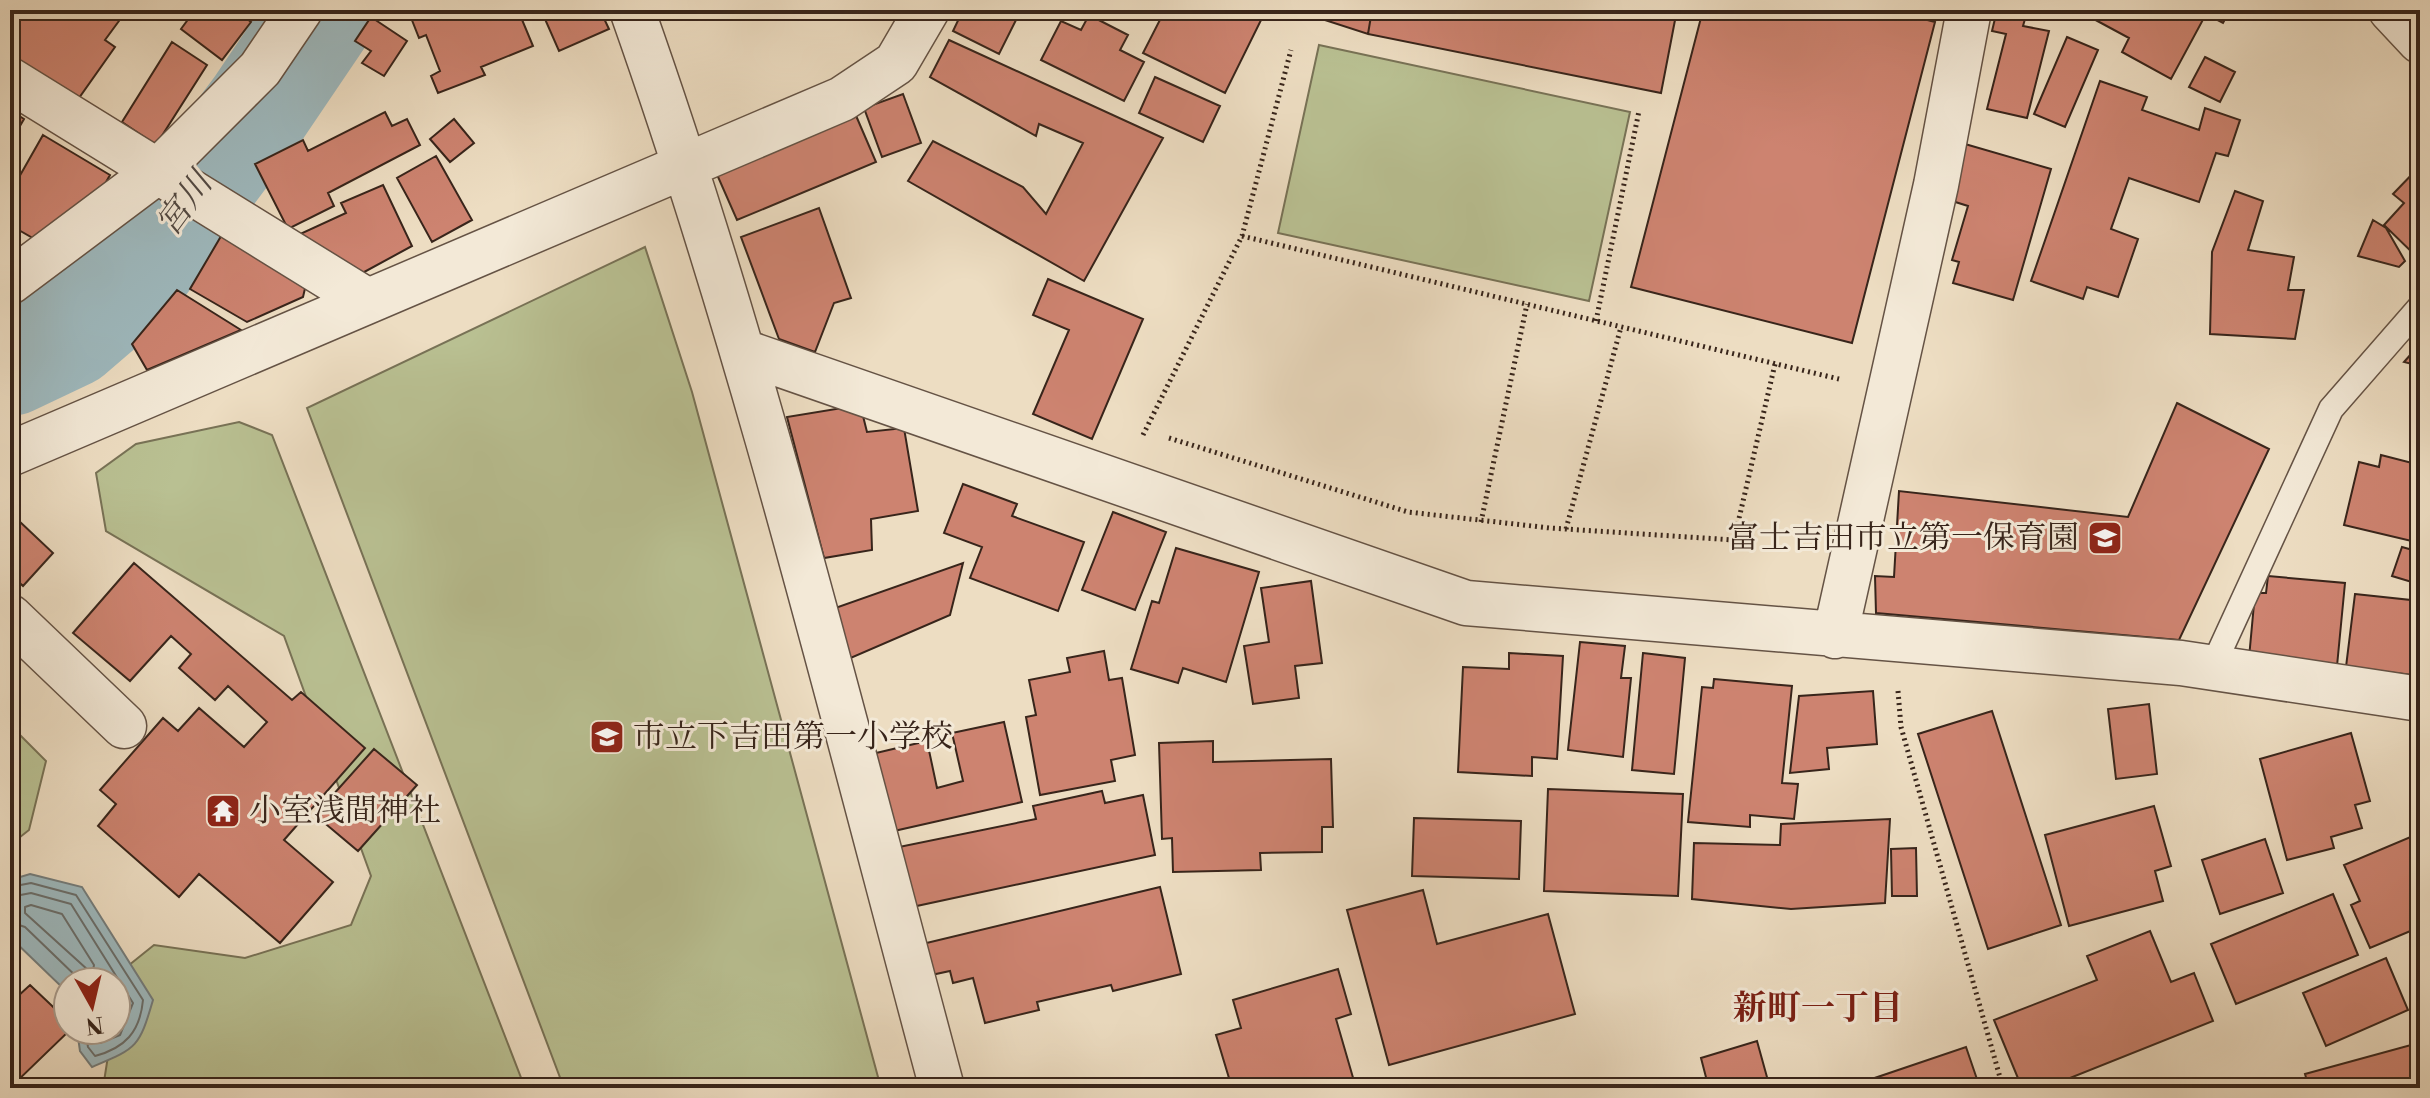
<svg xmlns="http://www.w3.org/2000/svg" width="2430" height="1098" font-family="'Libre Bodoni','Noto Serif JP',serif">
	<rect width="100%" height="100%" fill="#edddc2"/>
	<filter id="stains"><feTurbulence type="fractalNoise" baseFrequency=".0025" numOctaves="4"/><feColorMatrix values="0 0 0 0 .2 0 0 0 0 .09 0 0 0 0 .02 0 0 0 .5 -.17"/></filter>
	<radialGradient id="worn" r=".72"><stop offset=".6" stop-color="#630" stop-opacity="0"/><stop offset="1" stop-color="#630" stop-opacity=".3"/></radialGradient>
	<path fill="#b9c092" stroke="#787256" stroke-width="2" d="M1319,45l311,67 -41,189 -311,-68z
		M645,247l47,145 189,696h-317l-257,-680z
		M239,422l33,13 253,653h-422l7,-45 6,-13v-48h-8l46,-37 91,13 106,-33 20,-49 -87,-240 -178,-105 -10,-58 40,-29z
		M10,725l36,36 -17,69 -19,15z"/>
	<path fill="#9eb9be" stroke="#757e7d" stroke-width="2" d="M30,874l52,13 71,113c-14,48 -16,48 -61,67l-12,-16 -3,-21h39v-48h-48v11l-58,-56v-57z"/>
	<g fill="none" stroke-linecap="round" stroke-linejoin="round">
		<path stroke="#6b6f6c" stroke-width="2" d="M10,887l21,-4 45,12 67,105c-3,32 -18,48 -48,56l-7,-9 -3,-17
			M10,897l21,-4 40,11 62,99 -13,32 -20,8 -5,-13
			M31,905l31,9 32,51 -1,5h-5l-63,-57v-6z
			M10,922l15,5 57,55"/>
		<path stroke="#9eb9be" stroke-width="108" d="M10,362l59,-28 57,-49 132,-176 67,-99"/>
	</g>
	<path fill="#cd8370" stroke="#38251b" stroke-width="2" d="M10,10h117l-22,30 10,7 -41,58 -64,-46z
		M195,10h41l15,12 -29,38 -41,-31z
		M408,10h110l15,36 -52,21 4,8 -47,18 -7,-17 9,-5 -14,-36 -7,3z
		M541,10h59l9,19 -50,22z
		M963,10h58l-22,44 -46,-23z
		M1165,10h101l-41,83 -82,-40z
		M1294,10h78l-4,24z
		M1372,10h305l-16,83 -293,-59z
		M1703,10h186l46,12 -83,321 -221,-56z
		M1997,10l30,2 -4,14 26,5 -22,87 -40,-9 19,-75 -14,-3z
		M2077,10h153l-7,13 -17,-9 -35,65 -49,-27 7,-14z
		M1089,15l39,20 -8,15 24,12 -20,39 -83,-41 20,-39 20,9z
		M371,17l36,24 -23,35 -22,-13 9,-12 -16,-10z
		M2067,37l31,13 -33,77 -31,-13z
		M949,40l214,98 -79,143 -176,-100 25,-40 90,46 23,27 37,-71 -44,-19 -3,12 -106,-59z
		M172,42l35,23 -51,80 -34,-23z
		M2205,57l30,15 -15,30 -31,-15z
		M1155,77l65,29 -17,36 -64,-29z
		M2100,81l47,16 -5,13 57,20 6,-22 35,12 -12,36 -12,-3 -17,49 -70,-24 -18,51 27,10 -20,58 -31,-10 -4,12 -52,-18z
		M903,94l18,49 -39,14 -18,-49z
		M10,110l14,9 -14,24z
		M854,111l22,51 -139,58 -22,-50z
		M385,112l7,14 15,-7 13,26 -92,48 6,13 -46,23 -33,-65 48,-24 5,11z
		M454,119l20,24 -24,19 -20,-23z
		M43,135l67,40 -17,30 -48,40 -35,-20v-32z
		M1965,144l86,25 -38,131 -60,-17 6,-21 -7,-2 16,-54 -19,-6z
		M436,156l36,64 -40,22 -35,-64z
		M2420,166v94l-36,-35 20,-22 -11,-9z
		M383,185l29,61 -57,31 -68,-37 59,-27 -5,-10z
		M2235,191l28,10 -15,49 46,7 -6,33h16l-9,49 -85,-5 2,-82z
		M819,208l32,90 -17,5 -19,49 -36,-13 -38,-102z
		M2373,220l13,8 19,33 -6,6 -41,-11z
		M227,226l80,54 -4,17 -56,25 -57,-33z
		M1048,279l95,40 -51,120 -59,-25 36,-84 -36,-15z
		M177,290l64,40 -94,40 -15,-26z
		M2420,344v22l-16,-4z
		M2177,403l92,46 -90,191 -303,-27 -1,-37 19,1 5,-86 229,26z
		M842,408l21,8 4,16 37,-4 14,83 -47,8 1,31 -48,8 -37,-141z
		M2381,455l39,10v78l-76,-18 15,-63 20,5z
		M963,484l54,20 -5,12 72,26 -26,69 -88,-33 12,-31 -38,-14z
		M1113,512l53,20 -31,78 -53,-20z
		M18,520l35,33 -30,33 -13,-12v-45z
		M2402,547l18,5 -5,31 -23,-7z
		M1176,548l83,24 -33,110 -43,-14 -5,15 -47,-14 21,-68 7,2z
		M134,563l158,137 9,-8 64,56 -81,92 49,42 -53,61 -81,-69 -20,23 -81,-71 18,-22 -16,-14 63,-72 15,13 21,-23 45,39 23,-25 -39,-36 -13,14 -36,-32 12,-14 -20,-18 -41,45 -57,-48z
		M963,563l-13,52 -104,45 -25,-47z
		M2268,576l77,7 -8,83 -88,-8 6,-65h11z
		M1311,581l11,82 -27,3 4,32 -46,6 -9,-58 25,-4 -8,-54z
		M2355,594l65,7v75l-74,-9z
		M1580,642l45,4 -4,32h10l-8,79 -55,-7z
		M1104,651l5,29 13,-2 13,77 -24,5 4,21 -75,14 -14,-78 10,-2 -7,-35 41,-8 -3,-14z
		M1509,653l54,3 -6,103 -25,-2v19l-74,-4 5,-105 46,2z
		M1643,653l42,5 -11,116 -42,-4z
		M1714,679l78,7 -10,97 16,1 -4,35 -44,-4v12l-62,-5 14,-135 11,1z
		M1873,691l4,53 -50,4 2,21 -39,4 9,-77z
		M2149,704l8,70 -41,5 -8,-70z
		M1992,711l69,214 -73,24 -70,-215z
		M1004,722l18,80 -128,29 -18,-78 51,-12 10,47 26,-7 -11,-48z
		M2351,733l19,68 -15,4 7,23 -31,9 3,11 -47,12 -27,-101z
		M1213,741v21l118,-3 2,68h-11v25l-62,1 1,17 -88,2 -1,-34 -10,1 -3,-96z
		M374,749l43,36 -59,66 -43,-36z
		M1548,789l135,5 -5,102 -134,-5z
		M1102,791l3,12 38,-8 12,60 -243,52 -13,-60 137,-28 -3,-13z
		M2154,806l17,60 -16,5 8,30 -94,25 -24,-91z
		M1414,818l107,3 -2,58 -107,-3z
		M1890,819l-5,84 -94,6 -99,-10 2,-56 86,2 1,-21z
		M2420,833v94l-50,21 -19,-43 9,-4 -16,-36z
		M2265,839l18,54 -63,21 -18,-54z
		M1916,848l1,48h-25l-1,-47z
		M1160,887l21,87 -68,17 -2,-6 -74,17 2,8 -54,13 -12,-45 -20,5 -3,-12 -28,6 -8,-31z
		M1423,890l14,54 111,-30 27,100 -186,51 -42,-155z
		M2333,894l25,61 -122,49 -25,-60z
		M2150,931l21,51 23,-9 19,48 -168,67h-23l-28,-68 103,-40 -10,-24z
		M2386,958l22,52 -82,36 -23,-53z
		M1338,969l13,45 -15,5 20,69h-124l-16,-53 25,-7 -8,-28z
		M30,985l38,36 2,9 -60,58v-100l8,8z
		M1757,1041l13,47h-73l11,-3 -7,-27z
		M2411,1045l9,43h-111l-4,-14z
		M1966,1047l14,41h-125l-1,-3z"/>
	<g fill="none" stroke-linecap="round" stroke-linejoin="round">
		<g stroke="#655345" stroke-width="27">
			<path id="lane" d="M2212,668l119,-259 89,-102"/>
		</g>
		<g stroke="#655345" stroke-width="47">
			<path id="street" d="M632,10c125,353 213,717 310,1078
				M2391,10l29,31
				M10,80l356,220
				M10,282l148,-111 102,-102 40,-59
				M744,352l722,251 715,60 239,36
				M10,454l832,-355 54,-36 31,-53
				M10,617l114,109
				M1835,636l101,-451 33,-175"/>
		</g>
		<path stroke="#38251b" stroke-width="5" stroke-dasharray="2 4" stroke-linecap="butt" d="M1242,236l597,143
			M1596,321l43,-210
			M1143,435l99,-199 49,-186
			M1169,438l239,74 142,16 184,12 41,-176
			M1481,522l46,-218
			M1566,529l55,-202
			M1898,691l3,36 102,361"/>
		<use href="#lane" stroke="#f3e9d7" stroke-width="24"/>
		<use href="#street" stroke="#f3e9d7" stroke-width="44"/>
	</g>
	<defs>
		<g id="school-square" transform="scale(1.8)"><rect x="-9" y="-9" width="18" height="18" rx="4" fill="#8f2418" stroke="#f3e9d7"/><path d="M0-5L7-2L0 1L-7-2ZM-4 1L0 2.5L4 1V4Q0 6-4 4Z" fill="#fff"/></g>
		<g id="temple-square" transform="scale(1.8)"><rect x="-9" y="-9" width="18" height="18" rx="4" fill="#8f2418" stroke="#f3e9d7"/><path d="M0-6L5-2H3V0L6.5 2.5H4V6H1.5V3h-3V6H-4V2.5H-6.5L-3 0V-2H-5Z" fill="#fff"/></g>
	</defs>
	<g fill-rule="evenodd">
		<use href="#school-square" x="2105" y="538"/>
		<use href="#school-square" x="607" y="737"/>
		<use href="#temple-square" x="223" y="811"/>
	</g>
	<g text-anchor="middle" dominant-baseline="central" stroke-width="6" stroke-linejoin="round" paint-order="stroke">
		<g font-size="32" fill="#38251b" stroke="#f3e9d7" text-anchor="start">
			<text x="2079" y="538" text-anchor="end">富士吉田市立第一保育園</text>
			<text x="633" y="737">市立下吉田第一小学校</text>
			<text x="249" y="811">小室浅間神社</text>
		</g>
		<g font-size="34" font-style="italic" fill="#524a44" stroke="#f3e9d7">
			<text transform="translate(185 204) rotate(-54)">宮川</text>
		</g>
		<g font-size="34" font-weight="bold" fill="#7a1f14" stroke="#f3e9d7">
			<text x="1818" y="1009">新町一丁目</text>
		</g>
	</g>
	<rect width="2430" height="1098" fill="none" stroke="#edddc2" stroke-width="40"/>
	<rect x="12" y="12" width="2406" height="1074" fill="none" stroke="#38251b" stroke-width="4"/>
	<rect x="20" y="20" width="2390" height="1058" fill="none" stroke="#38251b" stroke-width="2"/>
	<g transform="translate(92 1006) rotate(172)"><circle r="38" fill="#f3e9d7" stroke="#a89b8c" stroke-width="2"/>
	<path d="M0-6L14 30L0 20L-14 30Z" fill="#8f2418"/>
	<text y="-12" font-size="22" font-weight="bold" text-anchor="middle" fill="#38251b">N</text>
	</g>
	<rect width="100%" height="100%" filter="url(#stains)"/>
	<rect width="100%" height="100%" fill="url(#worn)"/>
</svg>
